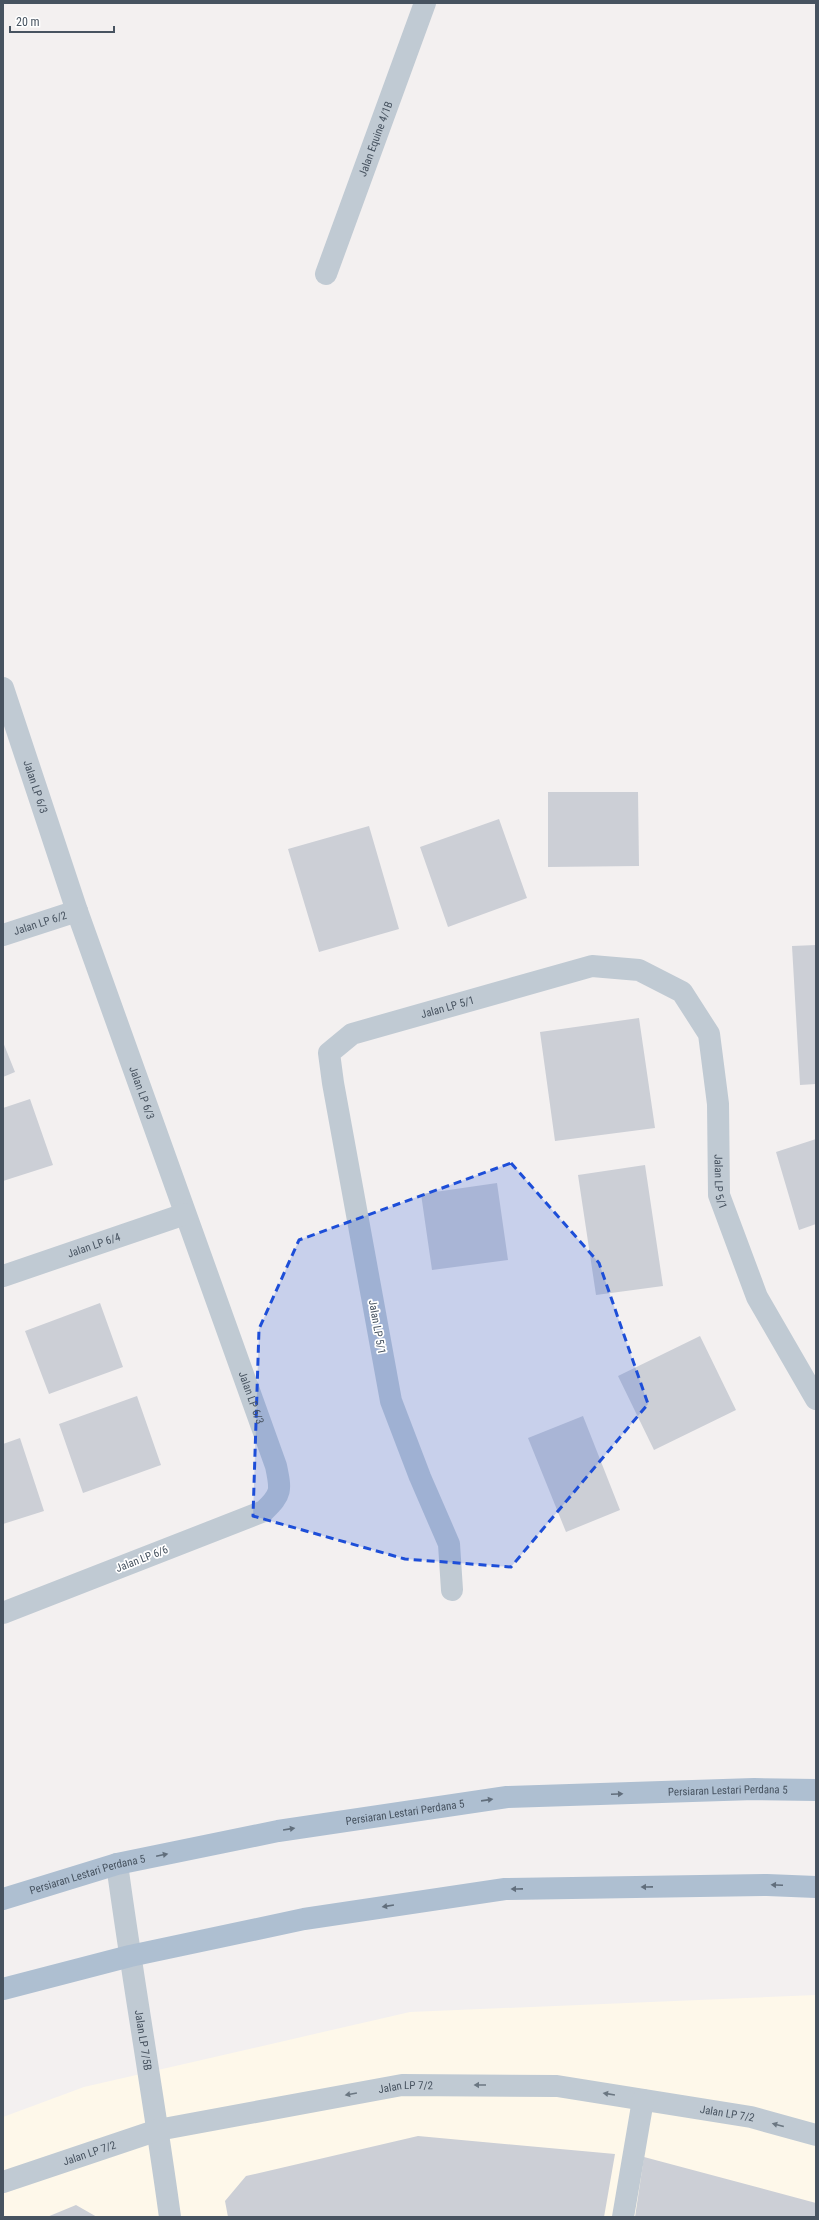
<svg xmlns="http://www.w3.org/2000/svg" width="819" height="2220" font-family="'Roboto Condensed',sans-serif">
	<rect width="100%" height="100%" fill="#f3f0f0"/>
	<path fill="#fef8ea" d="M816,1995v222h-813v-100l81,-30 326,-75z"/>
	<path fill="#cccfd6" d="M548,792h90l1,74 -91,1z
		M499,819l28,79 -79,29 -28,-80z
		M369,826l30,103 -80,23 -31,-103z
		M816,945v139l-16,1 -8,-139z
		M639,1018l16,110 -100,13 -15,-109z
		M3,1042l12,30 -12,5z
		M30,1099l23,66 -50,16v-73z
		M816,1139v85l-17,6 -23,-78z
		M645,1165l18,121 -67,9 -18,-120z
		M497,1183l11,77 -76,10 -11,-76z
		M100,1303l23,64 -74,27 -24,-63z
		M700,1336l36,74 -82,40 -36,-74z
		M137,1396l24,69 -78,28 -24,-69z
		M583,1416l37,94 -54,22 -38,-94z
		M20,1438l24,73 -41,13v-80z
		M418,2136l197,18 -11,63h-376l-3,-16 21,-25z
		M644,2157l172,46v14h-181z
		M76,2205l21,12h-50z"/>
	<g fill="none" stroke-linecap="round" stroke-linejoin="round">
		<g stroke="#c0cad3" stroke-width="22">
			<path id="s1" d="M326,274l99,-271"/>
			<path id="s2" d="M3,688l74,223 199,555c5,24 6,28 -12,45l-261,102"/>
			<path id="s3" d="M3,935l74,-24"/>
			<path id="s4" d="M3,1276l182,-62"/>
			<path id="s5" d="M452,1590l-3,-46 -29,-67 -29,-76 -58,-318 -4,-30 23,-19 240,-68 47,4 43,22 27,42 9,70 1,91 38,102 59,102"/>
			<path id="s6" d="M117,1864c16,118 37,235 53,353"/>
			<path id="s7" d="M3,2182l155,-52 244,-45 155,1 194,31 65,18"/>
			<path d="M623,2217l20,-117"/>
		</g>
		<g stroke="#aebfd1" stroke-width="22">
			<path id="s8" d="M3,1899l114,-35 161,-33 229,-34 247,-8 62,1"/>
			<path d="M3,1989l127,-33 174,-37 201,-30 262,-4 49,2"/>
		</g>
	</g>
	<defs><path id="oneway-solid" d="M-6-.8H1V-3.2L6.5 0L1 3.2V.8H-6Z"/></defs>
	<g fill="#616e7c">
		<use href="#oneway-solid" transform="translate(617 1794) rotate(-2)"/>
		<use href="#oneway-solid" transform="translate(487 1800) rotate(-8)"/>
		<use href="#oneway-solid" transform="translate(289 1829) rotate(-9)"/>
		<use href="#oneway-solid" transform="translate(162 1855) rotate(-12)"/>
		<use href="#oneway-solid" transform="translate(777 1885) rotate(-178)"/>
		<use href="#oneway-solid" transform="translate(647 1887) rotate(179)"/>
		<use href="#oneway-solid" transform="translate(517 1889) rotate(179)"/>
		<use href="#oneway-solid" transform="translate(388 1906) rotate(171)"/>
	</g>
	<g fill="#6b7782">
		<use href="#oneway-solid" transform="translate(480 2085) rotate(-180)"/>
		<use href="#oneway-solid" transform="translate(351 2094) rotate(170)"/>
		<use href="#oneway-solid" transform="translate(609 2094) rotate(-171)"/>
		<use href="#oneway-solid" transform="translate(778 2125) rotate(-165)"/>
	</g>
	<path fill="#1d4ed8" fill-opacity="0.2" stroke="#1d4ed8" stroke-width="3" stroke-dasharray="8 5" stroke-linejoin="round" d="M511,1163l88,100 49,141 -137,163 -106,-8 -152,-43 6,-187 40,-89z"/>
	<g text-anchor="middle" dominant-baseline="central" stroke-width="3.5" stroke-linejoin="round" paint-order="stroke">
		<g font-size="11" fill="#475360" stroke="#fff">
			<text stroke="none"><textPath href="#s1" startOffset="144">Jalan Equine 4/1B</textPath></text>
			<text stroke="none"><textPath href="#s2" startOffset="104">Jalan LP 6/3</textPath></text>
			<text stroke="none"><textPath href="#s3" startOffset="39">Jalan LP 6/2</textPath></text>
			<text stroke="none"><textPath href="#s5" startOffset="683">Jalan LP 5/1</textPath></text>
			<text stroke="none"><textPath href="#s2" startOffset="428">Jalan LP 6/3</textPath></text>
			<text stroke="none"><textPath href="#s5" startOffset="1127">Jalan LP 5/1</textPath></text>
			<text stroke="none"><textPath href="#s4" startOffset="96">Jalan LP 6/4</textPath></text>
			<text transform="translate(377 1327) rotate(80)">Jalan LP 5/1</text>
			<text stroke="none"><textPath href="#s2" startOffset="752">Jalan LP 6/3</textPath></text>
			<text transform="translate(142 1559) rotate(-21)">Jalan LP 6/6</text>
			<text stroke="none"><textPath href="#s8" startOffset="736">Persiaran Lestari Perdana 5</textPath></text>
			<text stroke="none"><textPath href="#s8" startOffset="412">Persiaran Lestari Perdana 5</textPath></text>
			<text stroke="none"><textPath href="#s8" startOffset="88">Persiaran Lestari Perdana 5</textPath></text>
			<text stroke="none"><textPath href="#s6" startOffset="178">Jalan LP 7/5B</textPath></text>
			<text stroke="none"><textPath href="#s7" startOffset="415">Jalan LP 7/2</textPath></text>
			<text stroke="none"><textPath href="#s7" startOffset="739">Jalan LP 7/2</textPath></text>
			<text stroke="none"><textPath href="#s7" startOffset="91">Jalan LP 7/2</textPath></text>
		</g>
	</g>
	<rect width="819" height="2220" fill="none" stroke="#475360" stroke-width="8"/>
	<path d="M10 26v6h104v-6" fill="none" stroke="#475360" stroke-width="2"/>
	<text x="16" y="26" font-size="12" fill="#475360" stroke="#ffffff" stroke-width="3" paint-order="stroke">20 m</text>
</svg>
